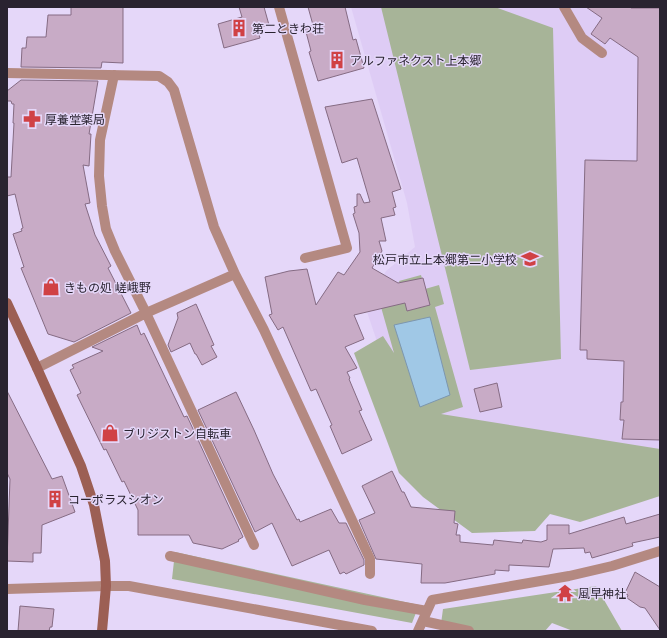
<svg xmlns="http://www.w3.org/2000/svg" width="667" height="638" font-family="Ubuntu,'Noto Sans JP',sans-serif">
	<rect width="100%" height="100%" fill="#e5d7f9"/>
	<path fill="#deccf5" d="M351,7h309v464l-237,6 -57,-168 20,-38 29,-24 -8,-44z"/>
	<path fill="#a7b498" d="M381,7h114l58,21 8,331 -91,11z
		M421,275l4,14 14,-4 5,19 -9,3 28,100 -22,7 219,35v47l-80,26 -30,-8 -15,17 -63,2 -49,-36 -24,-24 -45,-120 29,-17 11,17 -15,-53 24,-7 -4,-12z
		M175,552l244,53 -7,18 -240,-44z
		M596,586l26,45h-49l-21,-8 -7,8h-105l3,-22z"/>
	<path fill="#a0c8e6" stroke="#7c96af" d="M430,317l20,78 -30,12 -26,-82z"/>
	<path fill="#c8abc6" stroke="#856b83" d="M71,7h52v56l-21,-1 -1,6 -80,-1 1,-19h4l1,-11h19l2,-22h23z
		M239,7h25l5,18 -12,3 3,10 -36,10 -6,-24 24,-7z
		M308,7h37l8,33 3,-1 8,29 -46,13 -9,-29 2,-1 -6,-23 8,-3z
		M586,7h46l-1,1h29v432l-38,-1 2,-19h-4l1,-18h2l1,-41 -37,-2v-9h-7l5,-190 52,1 1,-104 -28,-19 -5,6 -14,-10 11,-16z
		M21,80l77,1 -9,53h2l-2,32 -6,-1 7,38 -5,1 10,31 16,31 -3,2 23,45 -57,29 -26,-8 -27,-66 3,-1 -11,-33 9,-3 -1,-2 2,-1 -8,-34 -8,2v-19h4l3,-54h-1l1,-19h-2l-1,-3h-4v-10z
		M372,99l29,90 -9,3 4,15 -3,1 2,7 -14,3 5,23h-7l3,10 -10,17 26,15 25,-5 7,27 -23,6 -2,-8 -51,12 10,24 -19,8 12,21 -10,4 3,6 -1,1 13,31 -3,1 13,29 -30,14 -12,-28 2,-1 -16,-36 -5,2 -28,-64 -5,3 -9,-15 3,-1 -7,-37 24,-6 18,-2 9,36 22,-33 6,3 16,-23 -1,-19 -6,-19 2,-1 -1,-6 3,-1v-12h3l4,9 6,-1 -13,-44 -15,5 -17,-56z
		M196,304l18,41 -3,1 6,11 -15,8 -6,-11h-1l-5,-11 -19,9 -3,-7 10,-27 -1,-5z
		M137,325l4,10 3,-2 40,84 3,-1 56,121 -5,3 1,1 -17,8 -29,-6 -4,-8h-51v-25l-14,-29 -2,1 -16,-33 -2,1 -27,-55 4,-2 -11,-23 4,-2 -2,-3 31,-14 -11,-4z
		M497,383l5,24 -22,5 -6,-23z
		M7,391l45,88 10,-3 13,36 -33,13 -1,28h-8v9l-26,-1 3,-82 -3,-6z
		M236,392l18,38 19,44 24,46 2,-1 1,3 31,-13 8,14h7l18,37v5l-18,9 -2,-2 -4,2 -11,-24 -37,16 -20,-43 -17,9 -57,-122z
		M392,471l10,21h2l7,15 44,4 -1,12 4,1 -2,11h4v7l33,3 1,-5 28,3 1,-3 18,2 6,-2v-15h22v9l55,-17 2,7 34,-10v23l-28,6 1,3 -41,12 -2,-6 -5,1 -1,-5 -31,1 -4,18 -40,-2v6l-14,-1v4l-50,9h-24l1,-19 -46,-5 -17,-39 16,-7 -13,-27z
		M635,572l25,15v43l-15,-22 -5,-1 -13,-9 1,-3 -3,-2z
		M20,606l34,3 -2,18h-2l-1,4h-31z"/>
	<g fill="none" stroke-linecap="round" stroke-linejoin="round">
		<path stroke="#b48981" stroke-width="10" d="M564,7l18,31 20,15"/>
		<path stroke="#b48981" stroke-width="10" d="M279,7l68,241 -42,10
			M7,73l152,3 9,6 6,8 40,137 21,47 29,56 106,229v15
			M114,75l-14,65 -1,36 3,30 4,23 9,22 31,62 108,232
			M37,368l109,-55 89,-39
			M170,556l195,44 62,11
			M7,589l99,-3h23l243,45
			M423,621l46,10
			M418,631l14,-31 137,-24 43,-10 48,-15"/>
		<path stroke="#9c5f54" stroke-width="10" d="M7,303l30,65 44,98 13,39 11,56 1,25 -4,45"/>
	</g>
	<defs>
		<g id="building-bare" transform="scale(1.38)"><path d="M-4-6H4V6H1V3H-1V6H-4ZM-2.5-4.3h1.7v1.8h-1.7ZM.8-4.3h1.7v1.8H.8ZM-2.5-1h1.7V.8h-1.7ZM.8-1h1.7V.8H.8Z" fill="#d04145" stroke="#e5d7f9" stroke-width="2.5" paint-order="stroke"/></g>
		<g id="pharmacy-bare" transform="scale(1.38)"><path d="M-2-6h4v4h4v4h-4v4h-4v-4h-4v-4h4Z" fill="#d04145" stroke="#e5d7f9" stroke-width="2.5" paint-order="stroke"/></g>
		<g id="school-bare" transform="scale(1.38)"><path d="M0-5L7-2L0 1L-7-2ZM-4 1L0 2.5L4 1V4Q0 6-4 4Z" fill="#d04145" stroke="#e5d7f9" stroke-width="2.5" paint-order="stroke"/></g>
		<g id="shop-bare" transform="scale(1.38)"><path d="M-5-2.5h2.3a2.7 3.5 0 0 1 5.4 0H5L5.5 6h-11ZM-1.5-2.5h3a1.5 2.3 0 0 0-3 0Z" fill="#d04145" stroke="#e5d7f9" stroke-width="2.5" paint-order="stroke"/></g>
		<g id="temple-bare" transform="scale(1.38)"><path d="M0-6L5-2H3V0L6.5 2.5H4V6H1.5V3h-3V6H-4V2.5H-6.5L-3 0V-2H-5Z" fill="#d04145" stroke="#e5d7f9" stroke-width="2.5" paint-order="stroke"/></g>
	</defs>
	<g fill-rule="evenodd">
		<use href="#building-bare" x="239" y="28"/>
		<use href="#building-bare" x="337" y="60"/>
		<use href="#pharmacy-bare" x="32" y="119"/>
		<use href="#school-bare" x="530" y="259"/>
		<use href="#shop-bare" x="51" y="287"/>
		<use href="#shop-bare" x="110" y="433"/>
		<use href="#building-bare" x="55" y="499"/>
		<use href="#temple-bare" x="565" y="593"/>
	</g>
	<g text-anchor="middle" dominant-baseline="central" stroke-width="3" stroke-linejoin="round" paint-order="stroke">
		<g font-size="12" fill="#292330" stroke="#e5d7f9" text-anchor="start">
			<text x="252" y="28">第二ときわ荘</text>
			<text x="350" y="60">アルファネクスト上本郷</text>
			<text x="45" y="119">厚養堂薬局</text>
			<text x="517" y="259" text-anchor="end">松戸市立上本郷第二小学校</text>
			<text x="64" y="287">きもの処 嵯峨野</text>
			<text x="123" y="433">ブリジストン自転車</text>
			<text x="68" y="499">コーポラスシオン</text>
			<text x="578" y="593">風早神社</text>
		</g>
	</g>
	<rect width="667" height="638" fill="none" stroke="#292330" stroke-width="16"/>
</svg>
